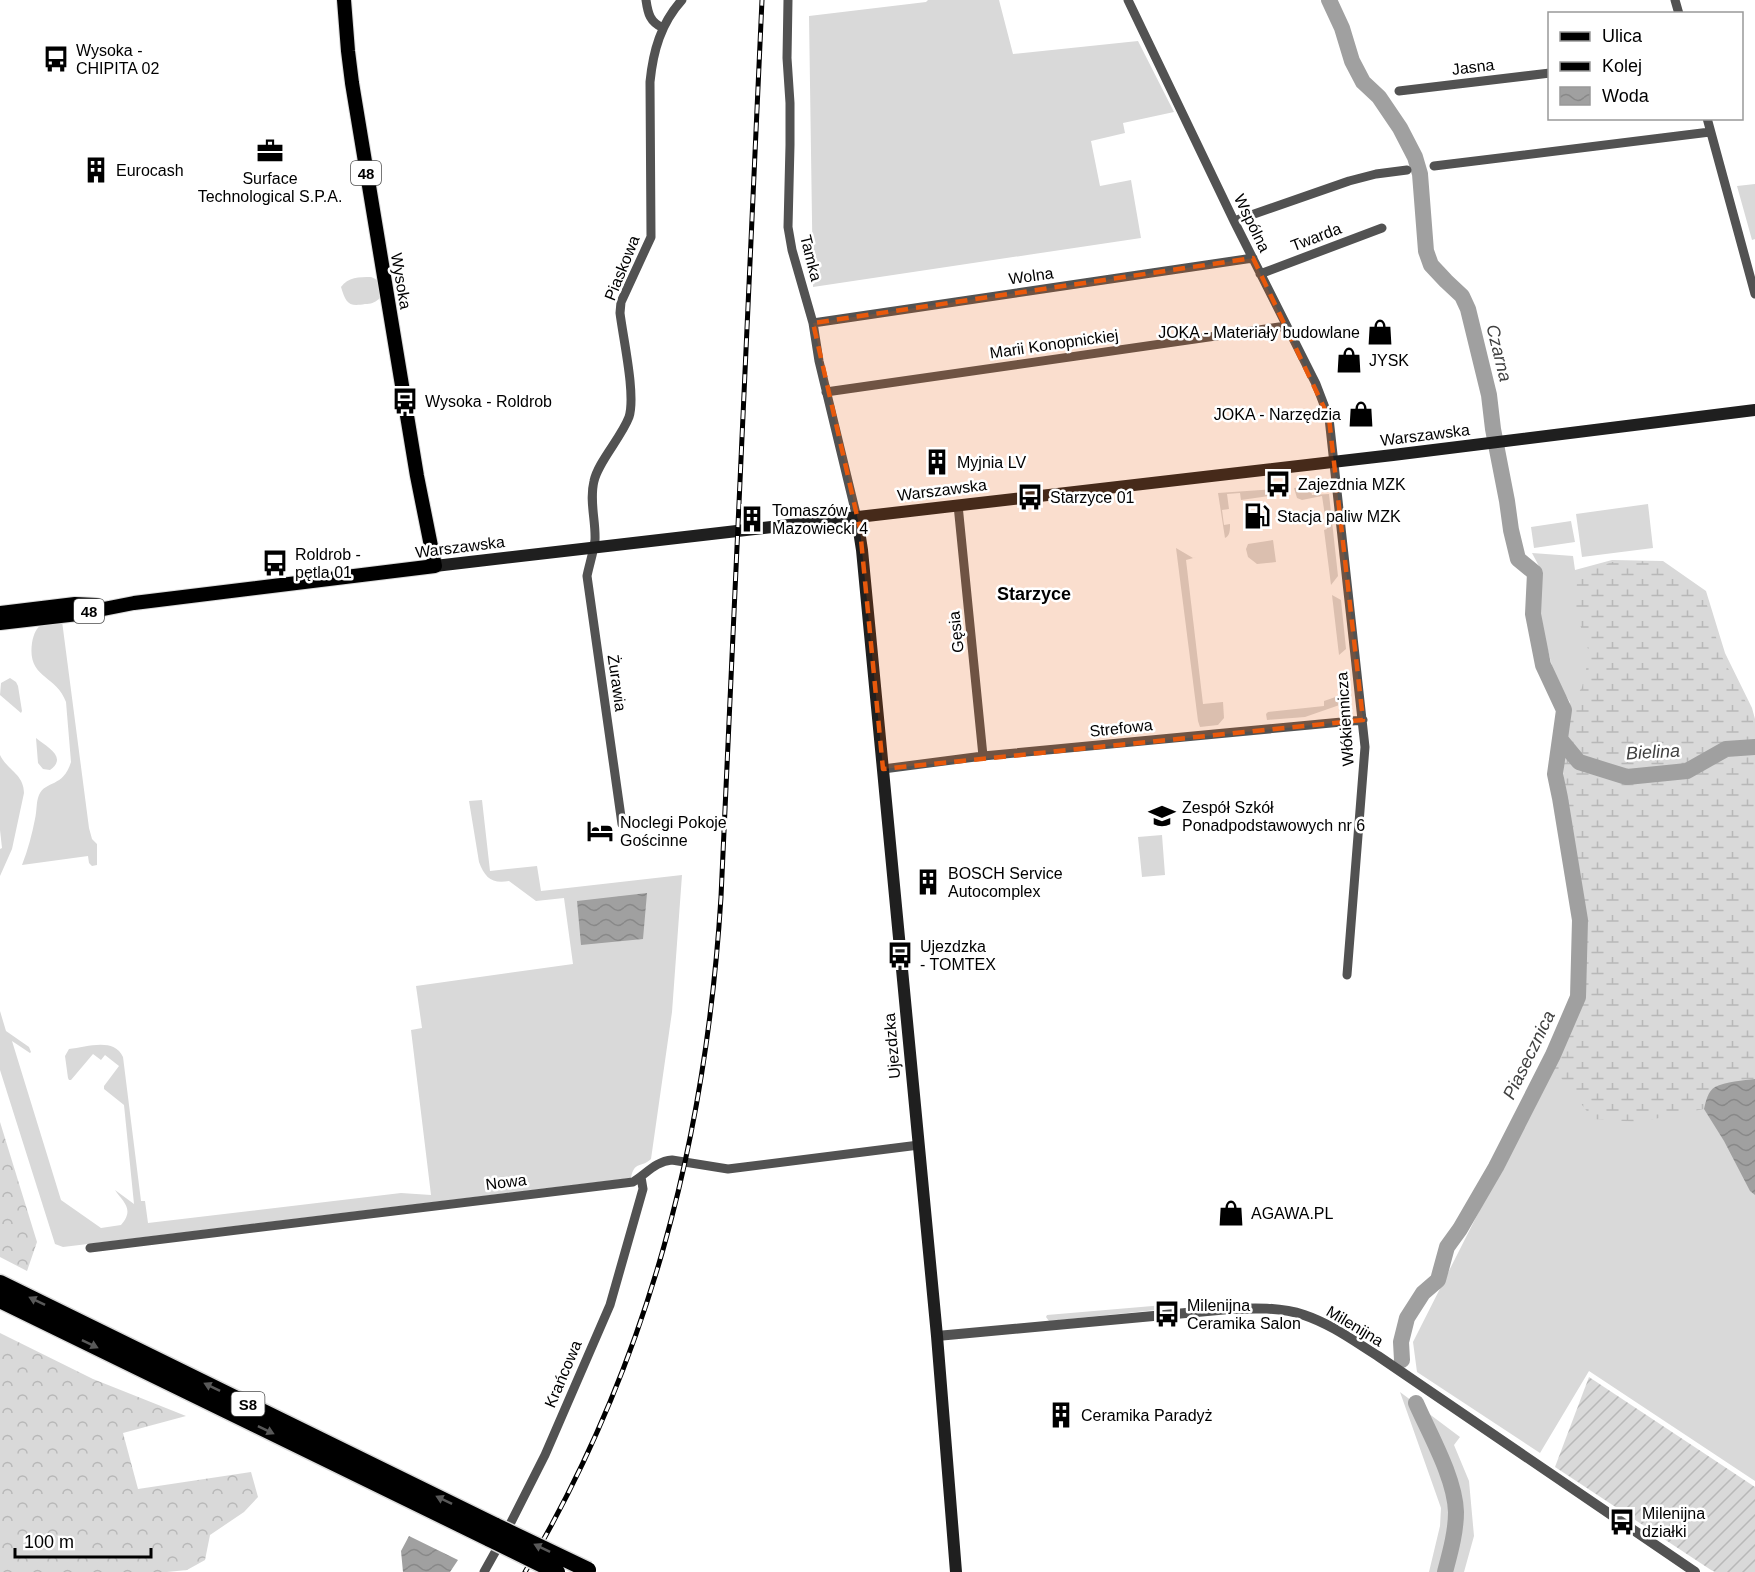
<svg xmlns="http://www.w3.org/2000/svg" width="1755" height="1572" font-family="Helvetica,sans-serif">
	<defs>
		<pattern id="forest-crowns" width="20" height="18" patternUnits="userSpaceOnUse" patternTransform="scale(1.5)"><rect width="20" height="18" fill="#d9d9d9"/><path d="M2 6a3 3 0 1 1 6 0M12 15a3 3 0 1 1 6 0" fill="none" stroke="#b8b8b8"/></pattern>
		<pattern id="wetland-marsh" width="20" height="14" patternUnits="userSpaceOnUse" patternTransform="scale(1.5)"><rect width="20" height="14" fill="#d9d9d9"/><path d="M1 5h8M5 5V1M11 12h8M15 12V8" fill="none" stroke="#b8b8b8"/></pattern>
		<pattern id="garden-furrows" width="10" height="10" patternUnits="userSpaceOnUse" patternTransform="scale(1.5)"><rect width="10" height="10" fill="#d9d9d9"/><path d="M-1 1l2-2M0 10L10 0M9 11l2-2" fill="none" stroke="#b8b8b8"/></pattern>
		<pattern id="water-waves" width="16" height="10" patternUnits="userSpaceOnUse" patternTransform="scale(1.5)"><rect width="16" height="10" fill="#a0a0a0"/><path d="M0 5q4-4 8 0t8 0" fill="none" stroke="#888"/></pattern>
	</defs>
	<rect width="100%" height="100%" fill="#fff"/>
	<path fill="#d9d9d9" d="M928,0h71l14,54 125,-13 36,71 -51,11 2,10 -34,8 9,45 31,-6 10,58 -328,49 -4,-271 117,-14z
		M1755,184v55l-3,1 -15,-54z
		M371,277c10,3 12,13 8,22 -5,4 -8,5 -14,5 -17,3 -19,-1 -24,-17 7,-10 18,-10 30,-10z
		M1310,486l2,9 17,-1 9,82 -7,9 -7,-55 3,-1 -5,-33 -20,4 -5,-2 -3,-10z
		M1274,489l-2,6 -3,1 -28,4 -1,-7 -13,1 2,15 -7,1 2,15 6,-1c0,6 0,12 -5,14l-7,-45z
		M1648,504l5,44 -71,9 -6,-43z
		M1571,521l4,21 -41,6 -3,-21z
		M1273,540l3,22 -19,2 -9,-7 -2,-8 2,-5z
		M1176,548l17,10 4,-1 -11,3 17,144 20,-2 1,16 -6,7 -18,2 -2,-6z
		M1532,553l41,3 2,14 37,-10 51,1 43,30 19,62 27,55 3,11v762l-166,-110 -49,82 -123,-81 -4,-30 138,-273 29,-71 1,-77 -19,-124 8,-95 -14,-21 -18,-68 3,-43z
		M1332,595l9,5 5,49 -7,6z
		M62,621l27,207 3,11 5,5v21l-5,1 -3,-3 -1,-7 -66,9c6,-15 10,-31 13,-46 2,-8 1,-17 4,-24 7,-15 24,-7 32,-33l-5,-60c-10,-28 -39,-23 -34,-59 4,-21 11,-19 30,-22z
		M10,678l6,4 2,4 4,25 -1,2 -21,-18 1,-12z
		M1350,692l1,9 -46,16 -38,3 -1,-6 2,-2 56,-6v-5z
		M36,738c11,9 32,19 14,32l-7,-1 -5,-6z
		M0,755c7,15 24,19 24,38l-12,56 -12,27v-27l2,-1 -2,-18z
		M482,800l8,71 47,-5 4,25 141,-16 -10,137 -21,147c-10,9 -17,2 -20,19l-568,69 -8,-3 -55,-174v-59l6,20 23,16 2,5 -1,1 -18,-12 49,159 40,28 20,-3c14,-16 2,-23 -6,-35l19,14 -10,-99 -20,-16v-3l15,-20 -14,-11 -4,5 -8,-6 -22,26h-2l-1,-2 -3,-22 4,-7c18,-2 45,-12 54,8l18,144h4l3,22 253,-30 30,2 -20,-165 11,-2 -6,-42 157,-22 -9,-66 -28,3 -27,-20c-17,3 -24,-3 -30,-19l-10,-61z
		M1162,835l3,40 -23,2 -4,-40z
		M1176,1304l-20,6 -107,11 -3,-4 1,-2z
		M1400,1392l60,45 -6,8 15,36 5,55 -10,36h-35l11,-46 1,-18z"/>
	<path fill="url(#forest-crowns)" d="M0,1122l37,120 -10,29 -27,-14z
		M0,1333l93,46 93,37 -63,17 15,56 113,-17 7,25 -14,15 -34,23 -5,25 -18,10 -20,2h-167z"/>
	<path fill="url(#wetland-marsh)" d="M1650,561l11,2 32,22 14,20 14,50 28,53 6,19v352l-12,1 -36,17 -3,12 -65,13 -46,-3 -39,-50 28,-70 1,-78 -20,-126 1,-51 8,-40 10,-17 4,-17 2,-21 -14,-43 4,-31 34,-13z"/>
	<path fill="url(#garden-furrows)" d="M1589,1377l166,110v85h-40l-4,-2 -156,-103z"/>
	<path fill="url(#water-waves)" d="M647,893l-4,46 -62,6 -4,-44z
		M1755,1079v116l-5,-4 -26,-50 -20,-32c2,-8 4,-18 11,-22 10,-5 29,-7 40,-8z
		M409,1536l49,24 -8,12h-47l-2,-21z"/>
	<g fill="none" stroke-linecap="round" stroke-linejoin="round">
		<path stroke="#a0a0a0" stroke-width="16" d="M1329,0l13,28 10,33 11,21 16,15 21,31 15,29 5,17 6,77 5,14 15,16 16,15 6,13 21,86 4,34 14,72 4,29 7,29 17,14 -2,41 10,51 21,45 -9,64 5,24 20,122 -2,77 -25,58 -57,112 -36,62 -13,18 -9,33 -15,13 -16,25 -6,24 1,18
			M1560,739l19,23 48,15 60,-6 39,-22 29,-2
			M1416,1403c14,32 39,75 40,109 0,20 -6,41 -11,60"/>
		<g stroke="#dbdbdb" stroke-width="16">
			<path id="primary" d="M0,613l75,-9 21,1
				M0,623l78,-9 56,-11 301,-37 -18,-90 -65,-393 -4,-32 -4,-51"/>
		</g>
		<g stroke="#dbdbdb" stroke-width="19">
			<path id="motorway" d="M0,1283l496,243
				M0,1300l490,239"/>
		</g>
		<path stroke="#525252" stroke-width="9" d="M646,0c2,14 4,22 17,28
			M788,0l-1,58 3,45v42l-2,82 4,23 21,73 6,38 38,157
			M1128,0l106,221 82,163 13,34 36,329 -18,228
			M1675,0l4,14
			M1399,91l151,-18
			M1707,118l48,176
			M1434,166l276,-34
			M1234,221l115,-40 27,-7 31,-4
			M1260,274l122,-46
			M813,323l440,-65
			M826,392l460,-66
			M958,505l25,251
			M883,769l100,-13 380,-36
			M622,824l-35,-248c2,-10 7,-26 8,-36 1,-19 -6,-39 -1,-59 4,-19 27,-43 35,-64 7,-22 -6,-79 -9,-104l1,-11 30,-65 -1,-155c3,-31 11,-59 32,-82
			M90,1248l543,-66c13,-8 23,-21 39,-22l56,9 191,-24
			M484,1572l19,-34 42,-83 65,-150 33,-116 -2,-12"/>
		<path stroke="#525252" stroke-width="10" d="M937,1336l292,-27c25,-1 51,-2 75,6 27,9 50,26 74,41l317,216"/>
		<path stroke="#1f1f1f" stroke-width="12" d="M857,518l5,32 75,786 19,236
			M435,566l958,-111 362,-45"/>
		<use href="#primary" stroke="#000" stroke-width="14"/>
		<use href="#motorway" stroke="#000" stroke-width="16"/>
		<g stroke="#000" stroke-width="5">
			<path id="rail" d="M525,1572c124,-210 181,-433 196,-675l41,-897"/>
		</g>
		<use href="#rail" stroke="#fff" stroke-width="3" stroke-dasharray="9" stroke-linecap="butt"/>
		<g stroke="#dbdbdb" stroke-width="19" stroke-linecap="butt">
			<path id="motorway-bridge" d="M496,1526l92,44
				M490,1539l67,33"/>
		</g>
		<use href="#motorway-bridge" stroke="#000" stroke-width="16"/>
	</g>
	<defs><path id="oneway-solid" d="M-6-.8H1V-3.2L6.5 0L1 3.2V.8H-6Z" transform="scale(1.5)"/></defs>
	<g fill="#595959">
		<use href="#oneway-solid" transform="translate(37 1301) rotate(-154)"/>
		<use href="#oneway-solid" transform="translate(90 1344) rotate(26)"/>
		<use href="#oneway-solid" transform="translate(212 1387) rotate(-154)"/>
		<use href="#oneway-solid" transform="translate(266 1430) rotate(26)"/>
		<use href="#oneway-solid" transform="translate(444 1500) rotate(-154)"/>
		<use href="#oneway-solid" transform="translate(542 1548) rotate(-154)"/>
	</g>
	<path fill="#e8590c" fill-opacity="0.2" stroke="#e8590c" stroke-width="4.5" stroke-dasharray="12 8" stroke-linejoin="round" d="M1253,258l76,160 34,302 -480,49 -23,-240 -47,-206z"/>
	<defs>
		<g id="bus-bare" transform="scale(2.07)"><path d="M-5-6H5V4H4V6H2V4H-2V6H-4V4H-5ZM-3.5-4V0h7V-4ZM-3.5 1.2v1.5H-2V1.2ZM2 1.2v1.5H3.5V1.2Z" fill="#000" stroke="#fff" stroke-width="2.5" paint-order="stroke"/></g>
		<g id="office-bare" transform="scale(2.07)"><path d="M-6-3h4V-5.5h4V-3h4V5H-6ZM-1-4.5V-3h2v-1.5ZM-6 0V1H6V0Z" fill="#000" stroke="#fff" stroke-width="2.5" paint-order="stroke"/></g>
		<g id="building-bare" transform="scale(2.07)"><path d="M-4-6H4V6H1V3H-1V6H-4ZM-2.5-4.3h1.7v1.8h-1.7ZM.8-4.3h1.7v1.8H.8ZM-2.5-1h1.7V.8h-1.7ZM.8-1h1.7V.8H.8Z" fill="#000" stroke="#fff" stroke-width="2.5" paint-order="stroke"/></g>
		<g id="shop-bare" transform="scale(2.07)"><path d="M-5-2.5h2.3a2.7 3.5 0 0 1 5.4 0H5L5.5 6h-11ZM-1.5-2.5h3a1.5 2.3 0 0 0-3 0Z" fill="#000" stroke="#fff" stroke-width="2.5" paint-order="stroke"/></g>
		<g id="fuel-bare" transform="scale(2.07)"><path d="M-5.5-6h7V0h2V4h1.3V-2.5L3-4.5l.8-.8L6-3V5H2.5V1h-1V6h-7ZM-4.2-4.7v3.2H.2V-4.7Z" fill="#000" stroke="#fff" stroke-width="2.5" paint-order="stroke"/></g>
		<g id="school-bare" transform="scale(2.07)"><path d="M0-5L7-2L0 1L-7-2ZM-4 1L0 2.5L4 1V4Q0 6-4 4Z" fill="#000" stroke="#fff" stroke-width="2.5" paint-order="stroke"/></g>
		<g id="hotel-bare" transform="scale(2.07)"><path d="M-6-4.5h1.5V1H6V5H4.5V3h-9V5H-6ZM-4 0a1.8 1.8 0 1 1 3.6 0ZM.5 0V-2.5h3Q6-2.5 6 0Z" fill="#000" stroke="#fff" stroke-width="2.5" paint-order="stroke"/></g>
	</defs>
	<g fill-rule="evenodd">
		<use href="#bus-bare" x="56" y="59"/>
		<use href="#office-bare" x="270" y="151"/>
		<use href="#building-bare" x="96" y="170"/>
		<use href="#shop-bare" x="1380" y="332"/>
		<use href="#shop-bare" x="1349" y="360"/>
		<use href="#bus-bare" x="405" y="401"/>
		<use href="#shop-bare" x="1361" y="414"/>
		<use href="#building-bare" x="937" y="462"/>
		<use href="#bus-bare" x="1278" y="484"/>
		<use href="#bus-bare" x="1030" y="497"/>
		<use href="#fuel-bare" x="1257" y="516"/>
		<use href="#building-bare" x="752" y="519"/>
		<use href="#bus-bare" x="275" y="563"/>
		<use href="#school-bare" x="1162" y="816"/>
		<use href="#hotel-bare" x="600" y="831"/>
		<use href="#building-bare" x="928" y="882"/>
		<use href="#bus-bare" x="900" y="955"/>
		<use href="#shop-bare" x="1231" y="1213"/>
		<use href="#bus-bare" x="1167" y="1314"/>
		<use href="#building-bare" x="1061" y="1415"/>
		<use href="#bus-bare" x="1622" y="1522"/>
	</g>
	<g text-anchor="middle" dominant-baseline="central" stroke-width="5" stroke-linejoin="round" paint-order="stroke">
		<g fill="#fff" stroke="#4c4c4c" stroke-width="1.5">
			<rect x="351" y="161" width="30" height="24" rx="4.5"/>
			<rect x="74" y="599" width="30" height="24" rx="4.5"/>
			<rect x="231.5" y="1392" width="33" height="24" rx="4.5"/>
		</g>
		<g font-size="15" font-weight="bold" fill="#000">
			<text x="366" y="173">48</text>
			<text x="89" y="611">48</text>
			<text x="248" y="1404">S8</text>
		</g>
		<g font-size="16" fill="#000" stroke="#fff" text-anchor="start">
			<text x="76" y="50">Wysoka -<tspan x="76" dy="18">CHIPITA 02</tspan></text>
			<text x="116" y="170">Eurocash</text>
			<text x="270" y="178" text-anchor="middle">Surface<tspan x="270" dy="18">Technological S.P.A.</tspan></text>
			<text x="1360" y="332" text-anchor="end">JOKA - Materiały budowlane</text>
			<text x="1369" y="360">JYSK</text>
			<text x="425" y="401">Wysoka - Roldrob</text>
			<text x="1341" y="414" text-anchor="end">JOKA - Narzędzia</text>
			<text x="957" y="462">Myjnia LV</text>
			<text x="1298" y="484">Zajezdnia MZK</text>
			<text x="1050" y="497">Starzyce 01</text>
			<text x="772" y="510">Tomaszów<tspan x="772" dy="18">Mazowiecki 4</tspan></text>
			<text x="1277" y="516">Stacja paliw MZK</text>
			<text x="295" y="554">Roldrob -<tspan x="295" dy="18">pętla 01</tspan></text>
			<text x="1182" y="807">Zespół Szkół<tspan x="1182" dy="18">Ponadpodstawowych nr 6</tspan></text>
			<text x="620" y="822">Noclegi Pokoje<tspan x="620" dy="18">Gościnne</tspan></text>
			<text x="948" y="873">BOSCH Service<tspan x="948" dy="18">Autocomplex</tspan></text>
			<text x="920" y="946">Ujezdzka<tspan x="920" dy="18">- TOMTEX</tspan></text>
			<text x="1251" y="1213">AGAWA.PL</text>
			<text x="1187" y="1305">Milenijna<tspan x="1187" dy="18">Ceramika Salon</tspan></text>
			<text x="1081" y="1415">Ceramika Paradyż</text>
			<text x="1642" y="1513">Milenijna<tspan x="1642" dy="18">działki</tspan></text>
		</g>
		<g font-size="16" fill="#000" stroke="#fff">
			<text transform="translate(1473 67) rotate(-7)">Jasna</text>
			<text transform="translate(1252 223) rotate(64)">Wspólna</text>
			<text transform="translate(1316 237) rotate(-21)">Twarda</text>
			<text transform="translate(811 258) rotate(76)">Tamka</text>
			<text transform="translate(622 268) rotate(-68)">Piaskowa</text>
			<text transform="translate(1031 276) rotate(-8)">Wolna</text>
			<text transform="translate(401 281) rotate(80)">Wysoka</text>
			<text transform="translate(1054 344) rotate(-8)">Marii Konopnickiej</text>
			<text transform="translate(1425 435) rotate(-7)">Warszawska</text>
			<text transform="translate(942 490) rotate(-7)">Warszawska</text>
			<text transform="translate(460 547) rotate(-7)">Warszawska</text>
			<text transform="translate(956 632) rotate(-96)">Gęsia</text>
			<text transform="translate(617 683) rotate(82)">Żurawia</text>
			<text transform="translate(1345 719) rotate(-94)">Włókiennicza</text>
			<text transform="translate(1121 728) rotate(-6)">Strefowa</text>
			<text transform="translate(892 1046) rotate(-95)">Ujezdzka</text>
			<text transform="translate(506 1182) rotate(-7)">Nowa</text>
			<text transform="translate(1355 1326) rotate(31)">Milenijna</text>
			<text transform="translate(563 1374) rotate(-67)">Krańcowa</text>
		</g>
		<g font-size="18" font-style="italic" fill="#414141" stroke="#fff">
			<text transform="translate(1499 353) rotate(76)">Czarna</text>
			<text transform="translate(1653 752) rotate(-3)">Bielina</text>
			<text transform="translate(1529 1055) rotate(-64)">Piasecznica</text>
		</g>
		<g font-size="18" font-weight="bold" fill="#000" stroke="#fff">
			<text x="1034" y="594">Starzyce</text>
		</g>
	</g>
	<rect x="1548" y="12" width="195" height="108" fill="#ffffff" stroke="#999999" stroke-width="1.5"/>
	<rect x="1560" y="32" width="30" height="9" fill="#000000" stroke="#999999" stroke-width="1.5"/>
	<text x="1602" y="42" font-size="18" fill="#000000">Ulica</text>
	<rect x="1560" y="62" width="30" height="9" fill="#000000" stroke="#999999" stroke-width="1.5"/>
	<text x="1602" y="72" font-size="18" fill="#000000">Kolej</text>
	<rect x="1560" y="87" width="30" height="18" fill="url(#water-waves)" stroke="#999999" stroke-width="1.5"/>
	<text x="1602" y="102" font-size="18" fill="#000000">Woda</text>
	<path d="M15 1548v9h136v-9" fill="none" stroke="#000000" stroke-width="3"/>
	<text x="24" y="1548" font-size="18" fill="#000000" stroke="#ffffff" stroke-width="4.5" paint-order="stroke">100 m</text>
</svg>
